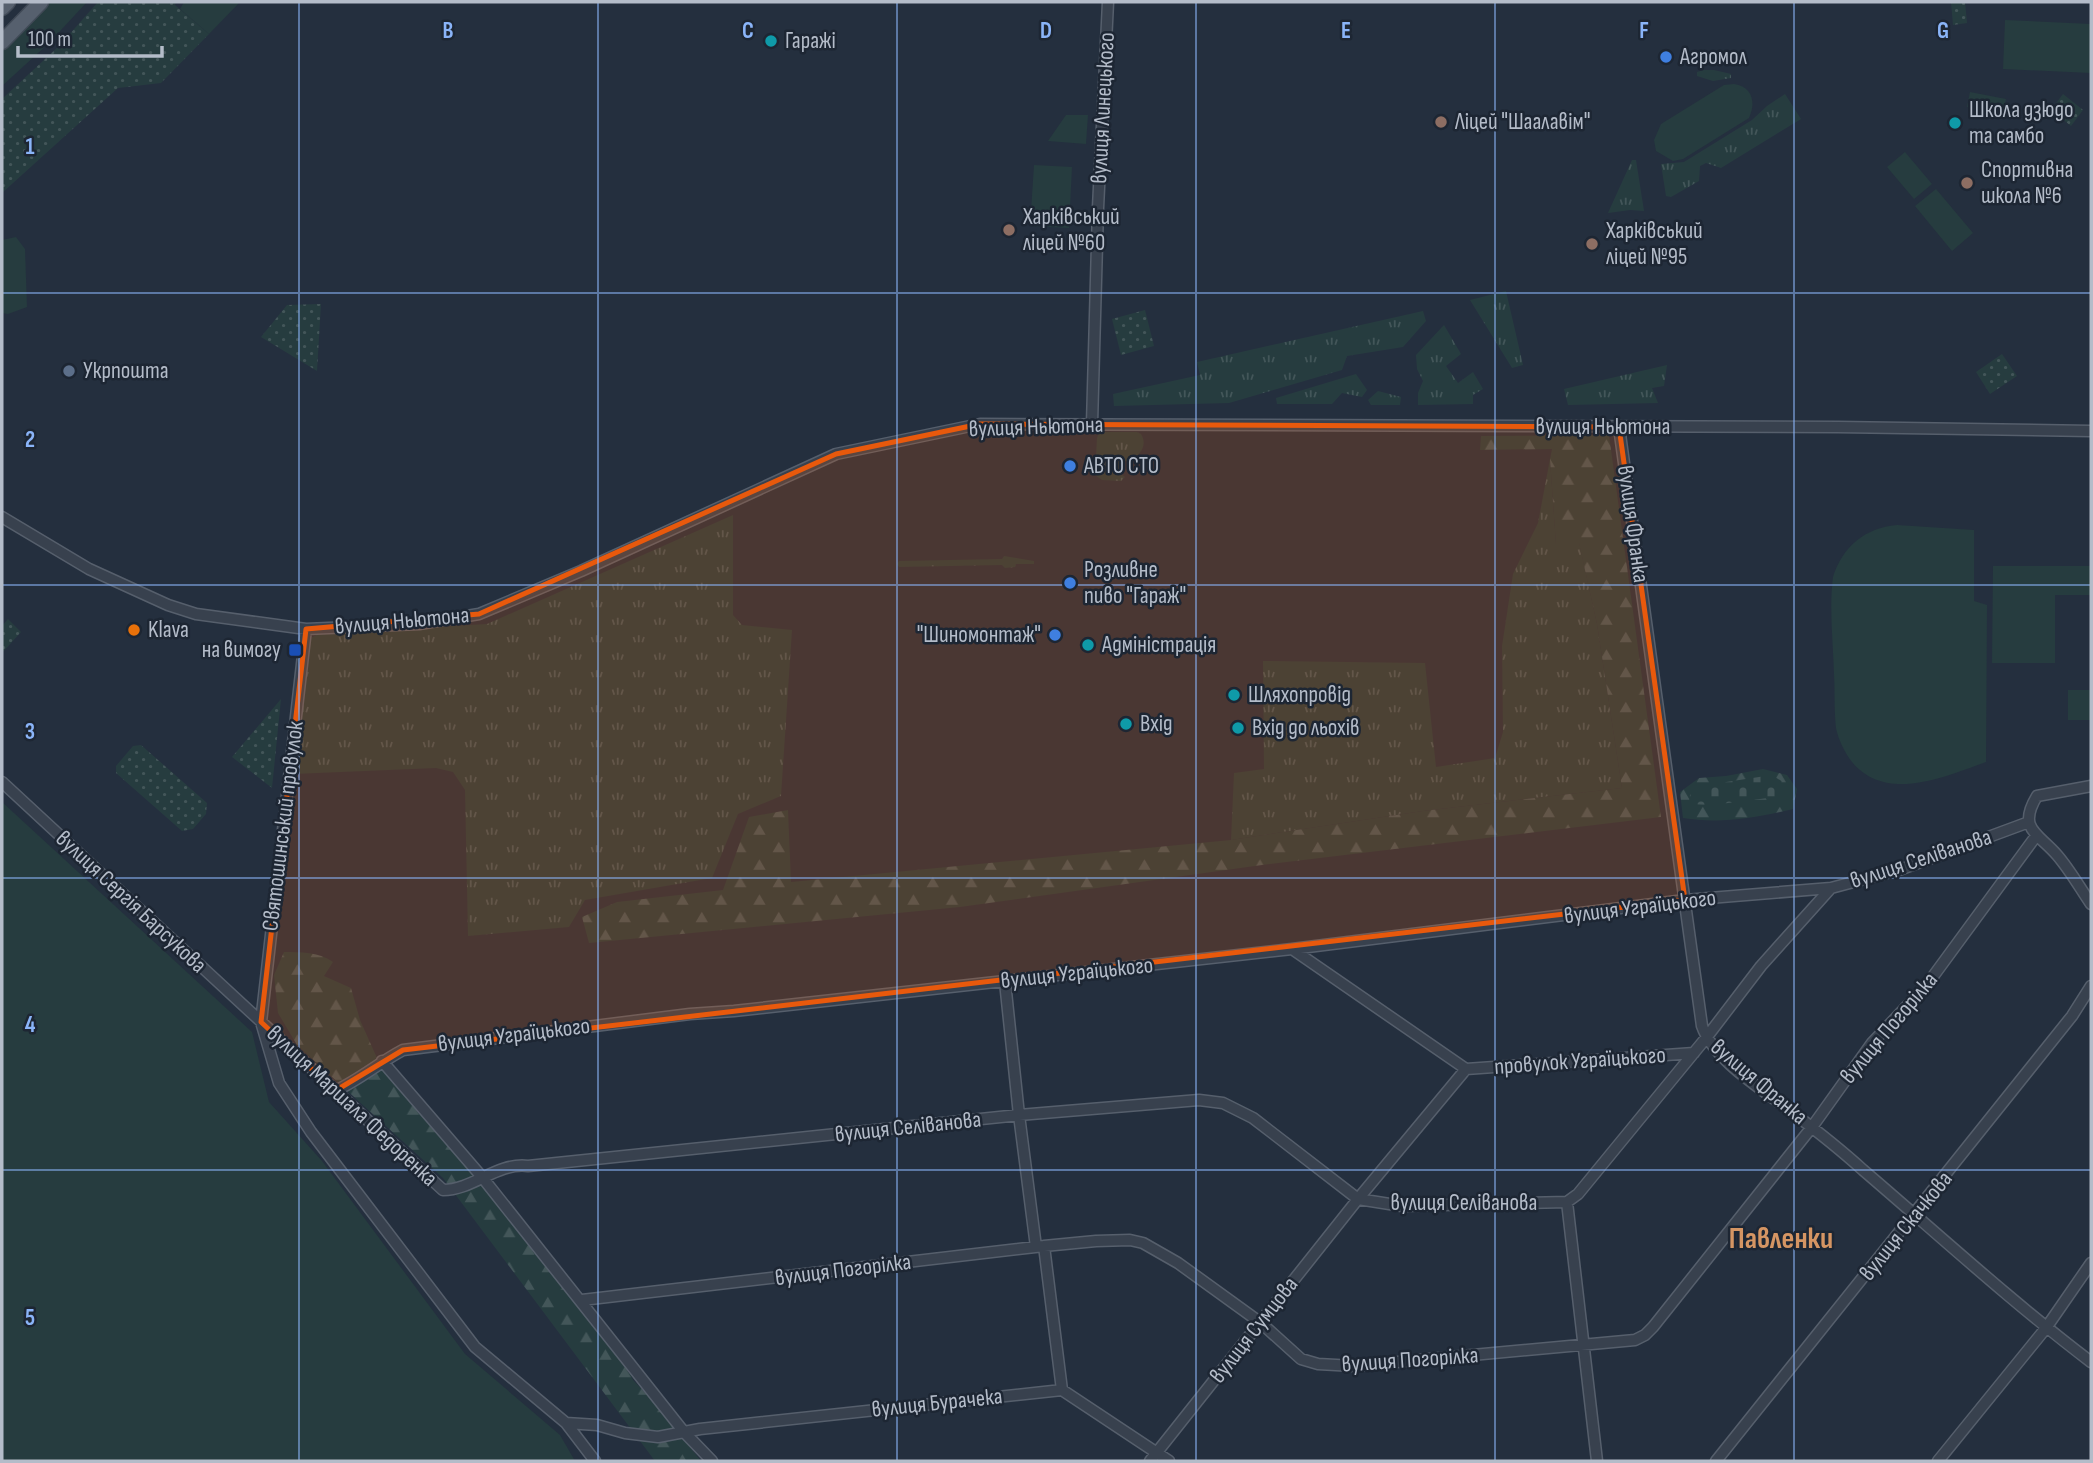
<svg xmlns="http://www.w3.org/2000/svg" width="2093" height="1463" font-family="'Sofia Sans Condensed',sans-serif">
	<defs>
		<pattern id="grass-tufts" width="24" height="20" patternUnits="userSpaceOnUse" patternTransform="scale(1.75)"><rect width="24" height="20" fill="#263c3f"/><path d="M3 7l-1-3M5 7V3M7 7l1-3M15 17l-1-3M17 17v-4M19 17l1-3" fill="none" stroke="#435659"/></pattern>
		<pattern id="forest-firs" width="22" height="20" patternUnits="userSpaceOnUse" patternTransform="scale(1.75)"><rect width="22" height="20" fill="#263c3f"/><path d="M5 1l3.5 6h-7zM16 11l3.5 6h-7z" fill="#435659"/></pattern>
		<pattern id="cemetery-stones" width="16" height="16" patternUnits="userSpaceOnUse" patternTransform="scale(1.75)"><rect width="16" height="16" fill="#263c3f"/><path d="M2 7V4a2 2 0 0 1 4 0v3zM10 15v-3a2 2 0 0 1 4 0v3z" fill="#435659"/></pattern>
		<pattern id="park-dots" width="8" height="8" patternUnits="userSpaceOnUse" patternTransform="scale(1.75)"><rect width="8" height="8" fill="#263c3f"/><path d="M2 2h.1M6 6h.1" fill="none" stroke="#435659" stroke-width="1.8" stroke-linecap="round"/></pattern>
	</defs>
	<rect width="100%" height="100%" fill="#242f3e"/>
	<path fill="url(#grass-tufts)" d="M1704,70h10l17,4v4l-18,3 -16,-5v-4z
		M1785,94l16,25 -80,49 -15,-5 -6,3 -1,15 -28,16 -5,-1 -5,-32 23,-2 68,-42 15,-14z
		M1632,160h4l8,51 -14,-1 -22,3z
		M1506,291l17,74 -11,3 -42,-68z
		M1423,311l3,10 -23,26 -56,9 -5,14 -113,33 -115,3 -1,-12 87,-19 -3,-13z
		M1444,325l17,29 -15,12 12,17 15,-11 10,17 -10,6v9l-55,1v-12l5,-12 -6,-12 -1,-14z
		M1667,365l-3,21 -12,2 6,15 -90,2 -4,-16z
		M1356,374l11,16 -5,7 -20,-4 -10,11h-55l-1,-6z
		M1378,391l23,6 -1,8h-29l-3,-5z
		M1104,432h33l4,2c7,12 -1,20 -10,27h-7l-7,10 8,6 -4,4 -19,-1 -7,-5 2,-37 2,-5z
		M1550,459l6,85 23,-2 18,82 25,164 -199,23 -192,29 3,-67 30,-4 -1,-108 162,2 11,104 59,-9 8,-26 -1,-86 11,-72 25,-51z
		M733,515v100l9,10 50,5 -11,166 -43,18 -26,64 -127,22 -16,27 -101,9 -3,-146 -12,-18 -17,-4 -143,6 15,-135 11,-5 168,-10z
		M1004,556l30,5v3h-18l-1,3 -10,1 -3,-3 -103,2 -2,-3 2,-3 103,-2z"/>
	<path fill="url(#forest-firs)" d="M1609,435l52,382 -399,48 -302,42 -371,36 -7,-26 35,-15 106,-12 26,-73 39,-7 3,72 440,-42 192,-29 199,-23 -25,-164 -18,-81 -23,2 -6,-86 2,-10 -72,1 1,-14z
		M1763,769l24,6 10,14 -4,20c-36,9 -73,15 -110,9l-3,-26 19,-14 27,-2z
		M284,952c16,0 36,0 49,10l-9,14 27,12 9,32 17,38 63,69 185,236 8,17 18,19 50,62h-46l-212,-283 -146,-133 -19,-32 -4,-38z"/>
	<path fill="url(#cemetery-stones)" d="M1772,775l14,9 -2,12 -72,9 -23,-1 1,-9 10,-9z"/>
	<path fill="url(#park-dots)" d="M98,2h78l-1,3 34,29 -48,49 -43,5 -116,105v-94l57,-53z
		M1951,2h14l2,21 -14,2z
		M2063,94l20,16 -12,16 -20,-16z
		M321,304l-4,67 -56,-34 26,-32z
		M1145,310l9,36 -33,9 -9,-36z
		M2002,354l15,22 -27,18 -14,-22z
		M8,619l13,13 -19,21v-27z
		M281,699l-9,89 -40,-31z
		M141,745l66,58 -1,11 -13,15 -11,2 -66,-58v-7l17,-20z"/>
	<path fill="#263c3f" d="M47,2h40l-38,41 -47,43v-39z
		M184,2h56l-31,32 -29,-25z
		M2005,20l86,4v49l-88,-4z
		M1734,84c19,3 22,19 15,34l-66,41 -10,2 -17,-10 -2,-11 7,-16 63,-39z
		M1970,92l36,7 -3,15 -36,-7z
		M1066,115h22l-2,29 -38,-3z
		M1905,152l27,32 -18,15 -27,-32z
		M1034,165l38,2 -3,61 -39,-2z
		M1936,189l37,44 -21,18 -37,-45z
		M16,237l9,12 2,58 -19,7 -6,-1v-73z
		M1897,525l77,5v71l13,4 -1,157c-42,15 -100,41 -134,0 -7,-9 -14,-23 -16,-34 -2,-18 -1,-37 -2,-54 -1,-32 -5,-66 -1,-97 10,-31 32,-49 64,-52z
		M1993,566h98v29h-36v68h-63z
		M2068,690h23v30h-23z
		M2,802l250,230 17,70 53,59 143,193 95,81 15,26h-573z"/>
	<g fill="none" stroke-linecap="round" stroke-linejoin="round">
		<g stroke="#565f6c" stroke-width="13">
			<path id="minor" d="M1092,424l6,-216 10,-206
				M1619,427l83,599c12,35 62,64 91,87 24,18 48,37 70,57 76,65 149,132 228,192
				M2,517l87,52 79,36 28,9 110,15 113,-5 60,-10 102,-43 255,-117 144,-30 858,3 253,4
				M306,629l-45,393 18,61 32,49 164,215 91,76 29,38
				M2,782l441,408c30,0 54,-28 85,-24l491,-51 180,-15 24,3 30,15 105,81 44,7 165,-4 11,-8 128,-156 55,-72 70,-78 71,-19 127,-47
				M2091,786l-54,10c-20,33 1,37 20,59 13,15 23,33 34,49
				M1005,982l14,133 17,132
				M382,1061l100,116 202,255 28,29
				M1466,1069l228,-16
				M335,1091c24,-11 45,-29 68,-41l287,-36 44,-3 558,-62 393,-49 146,-12
				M1567,1202l30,259
				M1044,1246l18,144
				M582,1300l462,-54 52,-5 34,-1 13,3 35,20 83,60 40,36 17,5 36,2 281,-26 10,-5 8,-8 159,-200 60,-84 54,-57 110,-150
				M566,1423l31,2 28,8 33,4 42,-8 362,-39 107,71
				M1150,1461l208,-262 108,-130 -174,-120
				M1716,1461l356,-445 19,-30
				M1938,1461l108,-133 45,-65"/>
		</g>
		<g stroke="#414a57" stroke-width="17">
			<path id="major" d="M2,8l6,-6
				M2,42l39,-40"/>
		</g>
		<use href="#minor" stroke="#38414e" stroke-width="10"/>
		<use href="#major" stroke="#56606e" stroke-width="14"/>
	</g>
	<path fill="#e8590c" fill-opacity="0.2" stroke="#e8590c" stroke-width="5" stroke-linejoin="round" d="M980,424l639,3 66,473 -1282,150 -68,41 -74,-69 45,-393 173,-15 357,-160z"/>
	<path fill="none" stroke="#8ab4f8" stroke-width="2" stroke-opacity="0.55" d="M299,2v1459M598,2v1459M897,2v1459M1196,2v1459M1495,2v1459M1794,2v1459M2,293h2089M2,585h2089M2,878h2089M2,1170h2089"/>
	<g fill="#0f9aa8" stroke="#1d2633" stroke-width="2.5">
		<circle cx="771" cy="41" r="7"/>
		<circle cx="1955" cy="123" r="7"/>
		<circle cx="1088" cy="645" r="7"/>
		<circle cx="1234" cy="695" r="7"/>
		<circle cx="1126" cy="724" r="7"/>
		<circle cx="1238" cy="728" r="7"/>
	</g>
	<g fill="#3f7fe0" stroke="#1d2633" stroke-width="2.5">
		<circle cx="1666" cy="57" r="7"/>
		<circle cx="1070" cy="466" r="7"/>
		<circle cx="1070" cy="583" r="7"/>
		<circle cx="1055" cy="635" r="7"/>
	</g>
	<g fill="#8d6e63" stroke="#1d2633" stroke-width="2.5">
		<circle cx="1441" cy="122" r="7"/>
		<circle cx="1967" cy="183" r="7"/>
		<circle cx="1009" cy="230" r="7"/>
		<circle cx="1592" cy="244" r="7"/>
	</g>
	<circle fill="#5c6f8a" stroke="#1d2633" stroke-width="2.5" cx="69" cy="371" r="7"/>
	<circle fill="#e8710a" stroke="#1d2633" stroke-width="2.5" cx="134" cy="630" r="7"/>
	<rect fill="#1a4fb4" stroke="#1d2633" stroke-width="2.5" x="288" y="643" width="14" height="14" rx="3.5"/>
	<g text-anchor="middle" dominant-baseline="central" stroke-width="5" stroke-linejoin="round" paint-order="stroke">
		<g font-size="23" fill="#b4bcc9" stroke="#1d2633" text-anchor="start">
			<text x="785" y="41">Гаражі</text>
			<text x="1680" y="57">Агромол</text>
			<text x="1969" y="110">Школа дзюдо<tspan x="1969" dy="26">та самбо</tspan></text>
			<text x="1455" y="122">Ліцей "Шаалавім"</text>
			<text x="1981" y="170">Спортивна<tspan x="1981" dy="26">школа №6</tspan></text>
			<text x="1023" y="217">Харківський<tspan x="1023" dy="26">ліцей №60</tspan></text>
			<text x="1606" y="231">Харківський<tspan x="1606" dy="26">ліцей №95</tspan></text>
			<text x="83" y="371">Укрпошта</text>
			<text x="1084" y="466">АВТО СТО</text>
			<text x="1084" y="570">Розливне<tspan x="1084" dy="26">пиво "Гараж"</tspan></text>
			<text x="148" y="630">Klava</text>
			<text x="1041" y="635" text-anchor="end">"Шиномонтаж"</text>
			<text x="1102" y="645">Адміністрація</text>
			<text x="281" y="650" text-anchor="end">на вимогу</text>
			<text x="1248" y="695">Шляхопровід</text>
			<text x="1140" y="724">Вхід</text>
			<text x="1252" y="728">Вхід до льохів</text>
		</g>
		<g font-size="23" fill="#b4bcc9" stroke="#1d2633">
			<text transform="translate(1103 108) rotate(-87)">вулиця Линецького</text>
			<text transform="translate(1036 427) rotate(-2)">вулиця Ньютона</text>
			<text x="1603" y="427">вулиця Ньютона</text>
			<text transform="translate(1633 524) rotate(82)">вулиця Франка</text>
			<text transform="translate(402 621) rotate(-5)">вулиця Ньютона</text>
			<text transform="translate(283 826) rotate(-83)">Святошинський провулок</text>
			<text transform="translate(1921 859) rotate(-18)">вулиця Селіванова</text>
			<text transform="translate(131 902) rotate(43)">вулиця Сергія Барсукова</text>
			<text transform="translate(1640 907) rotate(-7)">вулиця Уграїцького</text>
			<text transform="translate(1077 973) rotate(-6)">вулиця Уграїцького</text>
			<text transform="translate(1889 1028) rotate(-50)">вулиця Погорілка</text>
			<text transform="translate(514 1035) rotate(-7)">вулиця Уграїцького</text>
			<text transform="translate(1580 1061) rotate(-4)">провулок Уграїцького</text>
			<text transform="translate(1759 1082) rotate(40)">вулиця Франка</text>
			<text transform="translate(352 1106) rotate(43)">вулиця Маршала Федоренка</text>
			<text transform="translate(908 1127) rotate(-6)">вулиця Селіванова</text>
			<text x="1464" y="1203">вулиця Селіванова</text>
			<text transform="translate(1906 1226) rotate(-51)">вулиця Скачкова</text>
			<text transform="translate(843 1270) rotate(-7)">вулиця Погорілка</text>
			<text transform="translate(1254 1330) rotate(-52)">вулиця Сумцова</text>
			<text transform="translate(1410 1360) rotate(-4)">вулиця Погорілка</text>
			<text transform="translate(937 1403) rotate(-6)">вулиця Бурачека</text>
		</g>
		<g font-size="30" font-weight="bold" fill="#d59563" stroke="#1d2633">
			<text x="1781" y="1239">Павленки</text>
		</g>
	</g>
	<g font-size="23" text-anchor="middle" font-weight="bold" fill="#8ab4f8" stroke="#1d2633" stroke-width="5" stroke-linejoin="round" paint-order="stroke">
		<text x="448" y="38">B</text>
		<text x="748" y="38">C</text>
		<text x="1046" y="38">D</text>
		<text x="1346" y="38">E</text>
		<text x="1644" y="38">F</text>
		<text x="1943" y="38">G</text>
		<text x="30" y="154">1</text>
		<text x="30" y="447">2</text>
		<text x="30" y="739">3</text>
		<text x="30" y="1032">4</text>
		<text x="30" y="1325">5</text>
	</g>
	<rect width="2093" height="1463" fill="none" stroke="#b4bcc9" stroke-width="7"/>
	<path d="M18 46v10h144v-10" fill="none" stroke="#b4bcc9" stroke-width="3.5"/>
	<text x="28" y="46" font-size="21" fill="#b4bcc9" stroke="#1d2633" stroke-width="5" paint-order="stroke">100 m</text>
</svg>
